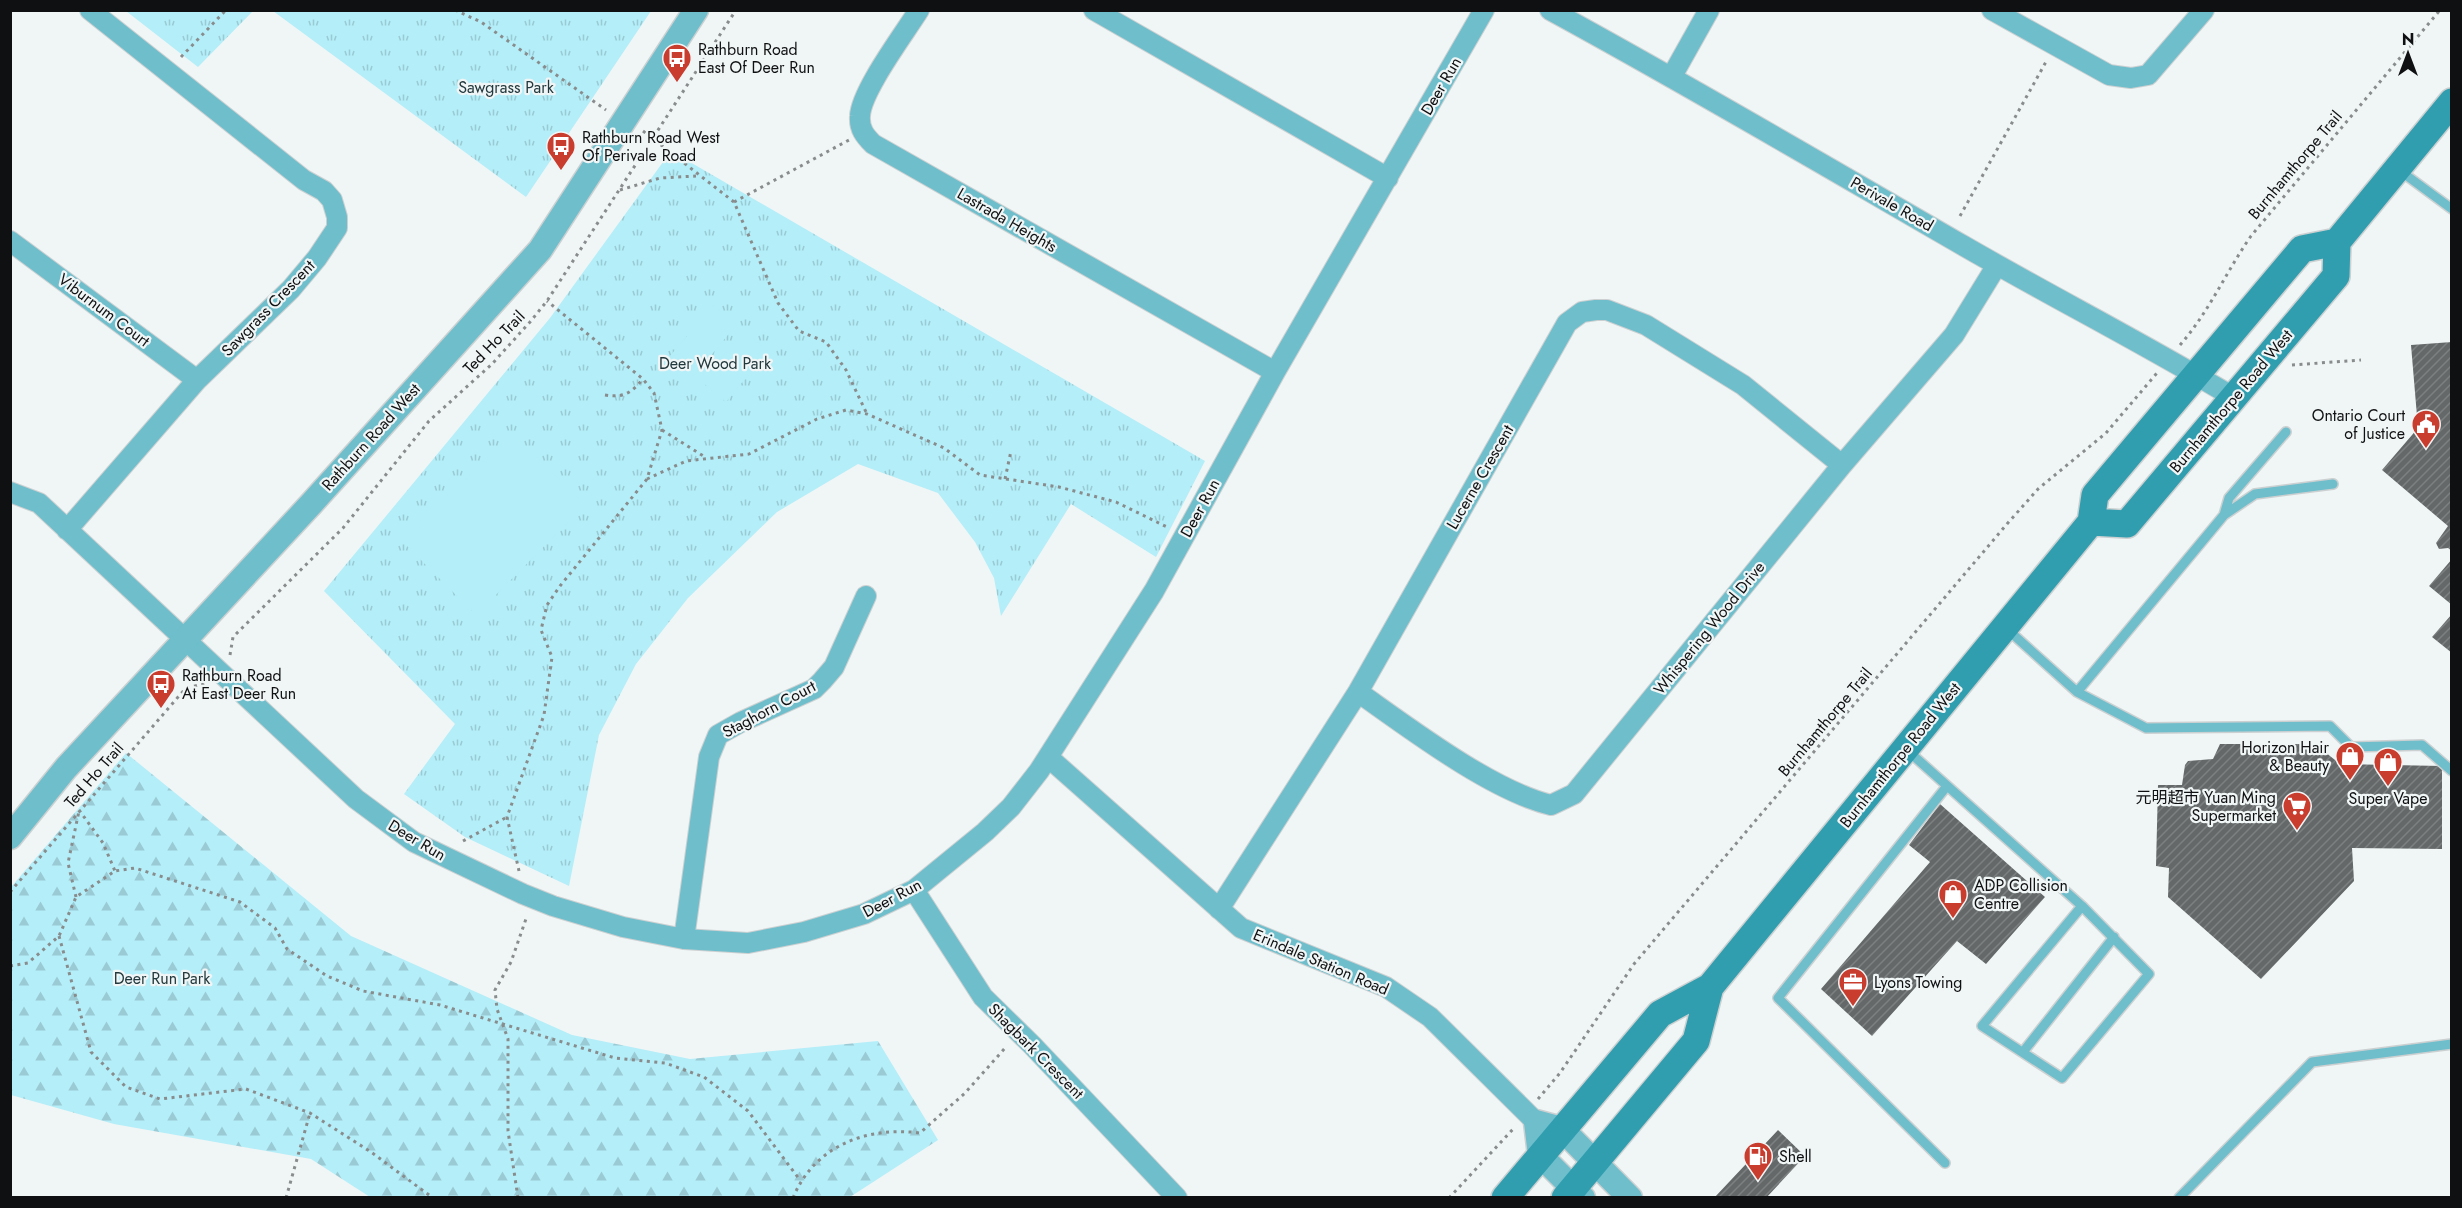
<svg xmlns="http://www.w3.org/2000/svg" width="2462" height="1208" font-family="Jost,'Noto Sans SC',sans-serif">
	<defs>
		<pattern id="forest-firs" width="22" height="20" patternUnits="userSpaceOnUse" patternTransform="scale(1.5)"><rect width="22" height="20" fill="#b4eef8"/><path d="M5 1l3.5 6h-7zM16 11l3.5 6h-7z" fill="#9acbd4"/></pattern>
		<pattern id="park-tufts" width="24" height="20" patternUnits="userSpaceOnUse" patternTransform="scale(1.5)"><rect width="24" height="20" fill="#b4eef8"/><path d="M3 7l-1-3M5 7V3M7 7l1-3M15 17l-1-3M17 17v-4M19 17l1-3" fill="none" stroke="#9acbd4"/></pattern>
		<pattern id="building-hatch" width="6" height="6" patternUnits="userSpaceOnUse" patternTransform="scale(1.5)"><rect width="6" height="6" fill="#646869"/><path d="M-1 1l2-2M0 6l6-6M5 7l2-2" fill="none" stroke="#7d8081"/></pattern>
	</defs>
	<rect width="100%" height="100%" fill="#f0f5f6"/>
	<path fill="url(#forest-firs)" d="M126,753l225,183 221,99 118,24 188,-18 60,99 -88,57h-480l-59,-38 -197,-35 -103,-29v-208z"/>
	<path fill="url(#park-tufts)" d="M126,11h127l-55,56z
		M273,11h378l-125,186z
		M671,151l534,310 -49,96 -85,-53 -70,112 -7,-38 -19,-36 -37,-49 -80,-29 -81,48 -89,86 -52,66 -37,71 -30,151 -104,-49 -61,-43 51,-70 -131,-133 226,-273z"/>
	<path fill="#b4eef8" d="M713,305l24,19 -43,52 -24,-20z
		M744,331l24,20 -42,51 -24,-20z
		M512,433l73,72 -109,110 -72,-72z"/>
	<path fill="url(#building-hatch)" d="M2452,342v209l-4,-3 -9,1 -3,-6 12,-17 -66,-56 36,-42 -7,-83z
		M2452,559v46l-23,-19z
		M2452,614v39l-20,-16z
		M2220,744h95l25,20 102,2v83l-90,-1 2,33 -93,98 -93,-82 1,-29 -13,-2 2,-81h24l3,-20 3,-4 25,-2z
		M1940,804l105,93 -59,67 -29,-23 -85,95 -51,-47 109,-127 -21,-17z
		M1778,1130l27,26 -39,42h-52z"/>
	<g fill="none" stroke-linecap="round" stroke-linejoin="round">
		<g stroke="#ccd0d1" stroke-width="12">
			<path id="service" d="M2399,170l53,39
				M2224,515l5,-17 57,-66
				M2007,629l70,63 69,36 184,-2 21,21 71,-2 30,26
				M2077,692l147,-177 31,-21 78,-10
				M1907,750l175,156 67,68 -87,104 -80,-52 100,-120
				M2023,1052l91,-115
				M1945,1163l-167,-165 169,-212
				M2179,1198l133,-136 140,-18"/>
		</g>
		<g stroke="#ccd0d1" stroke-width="22">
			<path id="minor" d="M919,10c-15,24 -58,81 -59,106 -1,13 5,20 13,28l402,228
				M1094,10l294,168
				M1550,10c140,76 277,157 414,236 90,52 181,98 269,151
				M1992,10l117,65 22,3 17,-3 56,-65
				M1672,76l37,-66
				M10,241l187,139
				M10,492l29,11 317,296 58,43 109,52 30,12 70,21 61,12 64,4 56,-11 60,-18 50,-24 71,-58 26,-25 28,-36 115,-180 121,-219 209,-362
				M67,530l130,-150 94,-91 26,-31 20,-30v-11l-5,-17 -8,-9 -20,-11 -214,-170
				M1358,692c51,36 134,99 193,113l23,-11 268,-329 112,-130 43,-70
				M1048,757l193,171 145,59 44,30 106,105
				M914,890l69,107 49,48 145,153
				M1219,909l139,-217 209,-369 15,-11 14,-2h11l39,15 97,60 99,80
				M684,939l25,-182 9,-22 23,-13 73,-33 8,-8 12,-14 32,-71"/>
		</g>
		<g stroke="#ccd0d1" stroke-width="27">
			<path id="tertiary" d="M10,837l56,-69 246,-265 228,-253 156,-240
				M1583,1198l-43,-43 -4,-33 26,7 68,69"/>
		</g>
		<g stroke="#ccd0d1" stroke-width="30">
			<path id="secondary" d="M2091,522l36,2 209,-248 1,-34 115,-140
				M1505,1198l155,-184 50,-27 381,-465 4,-27 207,-246 35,-7
				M1565,1198l131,-157 14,-54"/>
		</g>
		<path stroke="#898c8d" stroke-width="3" stroke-dasharray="3 4.5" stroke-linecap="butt" d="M455,10l26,12 125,88
			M181,57l45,-47
			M643,131l91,71 44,101 21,28 27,11 20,28 21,44
			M620,190l40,-12 36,-2
			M734,202l115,-62
			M1960,216l87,-156
			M2180,345c29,-33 46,-73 71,-109l189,-226
			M2292,365l69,-5
			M605,395c19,3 26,-2 38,-16
			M662,430l43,27
			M647,479l39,-18 63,-7 68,-35 29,-9 21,4 77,34 36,27 79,12 57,15 51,25
			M1005,479l6,-28
			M230,655l3,-18 110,-109 86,-107 63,-57 38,-42 17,-21 189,-291
			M79,810l24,33 12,28
			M463,841l44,-24
			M519,871l-12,-54 37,-102 8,-58 -11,-27 6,-25 13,-19 87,-107 15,-49 -8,-37 -11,-14 -96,-78
			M10,892l175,-203 20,-6
			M76,897l-8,-34 11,-52
			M59,936l32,116 35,35 34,12 86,-10 64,24 61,39 62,46
			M10,966l18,-3 31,-27 17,-39 39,-26 20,-3 105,34 35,26 12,21 40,27 36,15 77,14 175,53 50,5 39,14 44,34 52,69
			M1538,1099l22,-26 74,-109 373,-440 31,-35 68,-56 51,-60
			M286,1198l24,-85
			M518,1198l-10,-67v-92l-11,-30 -2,-19 16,-28 16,-46
			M793,1198c21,-52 74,-72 127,-65l45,-40 41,-46
			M1449,1198l66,-71"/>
		<use href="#service" stroke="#6ebecc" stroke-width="9"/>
		<use href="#minor" stroke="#6ebecc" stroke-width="20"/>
		<use href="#tertiary" stroke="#6ebecc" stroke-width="24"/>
		<use href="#secondary" stroke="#319eaf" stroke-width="27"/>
	</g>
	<defs>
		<g id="bus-pin" transform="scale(1.5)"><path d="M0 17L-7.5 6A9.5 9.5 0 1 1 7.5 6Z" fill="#c93d2e" stroke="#f0f5f6"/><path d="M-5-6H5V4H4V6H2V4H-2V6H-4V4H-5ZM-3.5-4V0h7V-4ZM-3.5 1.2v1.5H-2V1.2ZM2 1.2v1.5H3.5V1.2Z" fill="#fff"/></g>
		<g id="civic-pin" transform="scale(1.5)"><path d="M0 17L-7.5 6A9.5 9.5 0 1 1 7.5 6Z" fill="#c93d2e" stroke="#f0f5f6"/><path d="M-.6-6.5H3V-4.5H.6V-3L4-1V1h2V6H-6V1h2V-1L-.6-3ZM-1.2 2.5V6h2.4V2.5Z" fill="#fff"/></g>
		<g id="shop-pin" transform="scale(1.5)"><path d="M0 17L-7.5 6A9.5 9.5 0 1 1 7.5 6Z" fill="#c93d2e" stroke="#f0f5f6"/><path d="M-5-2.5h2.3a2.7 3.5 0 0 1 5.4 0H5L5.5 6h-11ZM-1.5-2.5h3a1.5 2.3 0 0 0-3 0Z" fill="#fff"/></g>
		<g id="supermarket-pin" transform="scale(1.5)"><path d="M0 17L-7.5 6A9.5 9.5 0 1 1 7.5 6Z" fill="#c93d2e" stroke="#f0f5f6"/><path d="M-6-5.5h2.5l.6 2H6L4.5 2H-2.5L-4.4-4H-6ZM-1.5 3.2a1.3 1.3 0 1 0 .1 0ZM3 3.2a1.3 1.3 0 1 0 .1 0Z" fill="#fff"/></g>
		<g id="office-pin" transform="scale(1.5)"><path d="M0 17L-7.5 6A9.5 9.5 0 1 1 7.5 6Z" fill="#c93d2e" stroke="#f0f5f6"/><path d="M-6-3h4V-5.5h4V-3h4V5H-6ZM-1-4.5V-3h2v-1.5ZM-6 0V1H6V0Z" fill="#fff"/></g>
		<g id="fuel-pin" transform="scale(1.5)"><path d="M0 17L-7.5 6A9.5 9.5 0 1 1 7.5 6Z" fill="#c93d2e" stroke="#f0f5f6"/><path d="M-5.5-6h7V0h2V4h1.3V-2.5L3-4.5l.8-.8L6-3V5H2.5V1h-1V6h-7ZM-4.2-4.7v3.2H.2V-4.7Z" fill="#fff"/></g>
	</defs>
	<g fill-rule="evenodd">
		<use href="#bus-pin" x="677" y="58"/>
		<use href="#bus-pin" x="561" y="146"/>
		<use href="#civic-pin" x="2426" y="424"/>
		<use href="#bus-pin" x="161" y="684"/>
		<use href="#shop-pin" x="2350" y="756"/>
		<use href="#shop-pin" x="2388" y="762"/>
		<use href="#supermarket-pin" x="2297" y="806"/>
		<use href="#shop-pin" x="1953" y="894"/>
		<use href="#office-pin" x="1853" y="982"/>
		<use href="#fuel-pin" x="1758" y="1156"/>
	</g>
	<g text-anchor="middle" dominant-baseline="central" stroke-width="4.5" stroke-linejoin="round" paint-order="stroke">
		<g font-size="16" fill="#0f1011" stroke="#f0f5f6" text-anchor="start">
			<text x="698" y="49">Rathburn Road<tspan x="698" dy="18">East Of Deer Run</tspan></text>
			<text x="582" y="137">Rathburn Road West<tspan x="582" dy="18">Of Perivale Road</tspan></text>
			<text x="2405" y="415" text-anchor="end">Ontario Court<tspan x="2405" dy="18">of Justice</tspan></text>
			<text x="182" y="675">Rathburn Road<tspan x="182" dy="18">At East Deer Run</tspan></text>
			<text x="2329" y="747" text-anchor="end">Horizon Hair<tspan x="2329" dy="18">&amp; Beauty</tspan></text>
			<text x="2276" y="797" text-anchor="end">元明超市 Yuan Ming<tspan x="2276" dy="18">Supermarket</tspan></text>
			<text x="2388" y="798" text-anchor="middle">Super Vape</text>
			<text x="1974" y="885">ADP Collision<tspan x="1974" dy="18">Centre</tspan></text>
			<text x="1874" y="982">Lyons Towing</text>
			<text x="1779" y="1156">Shell</text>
		</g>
		<g font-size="16" fill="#0f1011" stroke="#f0f5f6">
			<text transform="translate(1441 86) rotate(-60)">Deer Run</text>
			<text transform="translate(2295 165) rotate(-50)">Burnhamthorpe Trail</text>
			<text transform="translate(1892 204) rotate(30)">Perivale Road</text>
			<text transform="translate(1007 220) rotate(30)">Lastrada Heights</text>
			<text transform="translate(268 308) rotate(-46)">Sawgrass Crescent</text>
			<text transform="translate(104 310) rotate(37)">Viburnum Court</text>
			<text transform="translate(494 342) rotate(-46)">Ted Ho Trail</text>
			<text transform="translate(2231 401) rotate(-50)">Burnhamthorpe Road West</text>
			<text transform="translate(371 437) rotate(-48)">Rathburn Road West</text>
			<text transform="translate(1480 477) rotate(-60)">Lucerne Crescent</text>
			<text transform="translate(1200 508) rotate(-61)">Deer Run</text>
			<text transform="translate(1709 628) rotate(-51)">Whispering Wood Drive</text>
			<text transform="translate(769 709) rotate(-28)">Staghorn Court</text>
			<text transform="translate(1825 722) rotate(-50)">Burnhamthorpe Trail</text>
			<text transform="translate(1900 755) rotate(-51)">Burnhamthorpe Road West</text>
			<text transform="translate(94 775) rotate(-49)">Ted Ho Trail</text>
			<text transform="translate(417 840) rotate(31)">Deer Run</text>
			<text transform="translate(892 898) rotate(-28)">Deer Run</text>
			<text transform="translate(1321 962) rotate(23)">Erindale Station Road</text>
			<text transform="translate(1036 1051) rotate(45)">Shagbark Crescent</text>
		</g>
		<g font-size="16" fill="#21383c" stroke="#f0f5f6">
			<text x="506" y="87">Sawgrass Park</text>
			<text x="715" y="363">Deer Wood Park</text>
			<text x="162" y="978">Deer Run Park</text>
		</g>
	</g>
	<rect width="2462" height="1208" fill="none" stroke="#0f1011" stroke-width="24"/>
	<g transform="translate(2408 54)" stroke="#f0f5f6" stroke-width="4.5" paint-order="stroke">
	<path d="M0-4.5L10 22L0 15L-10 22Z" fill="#0f1011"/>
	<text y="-9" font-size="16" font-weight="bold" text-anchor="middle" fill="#0f1011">N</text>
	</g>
</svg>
